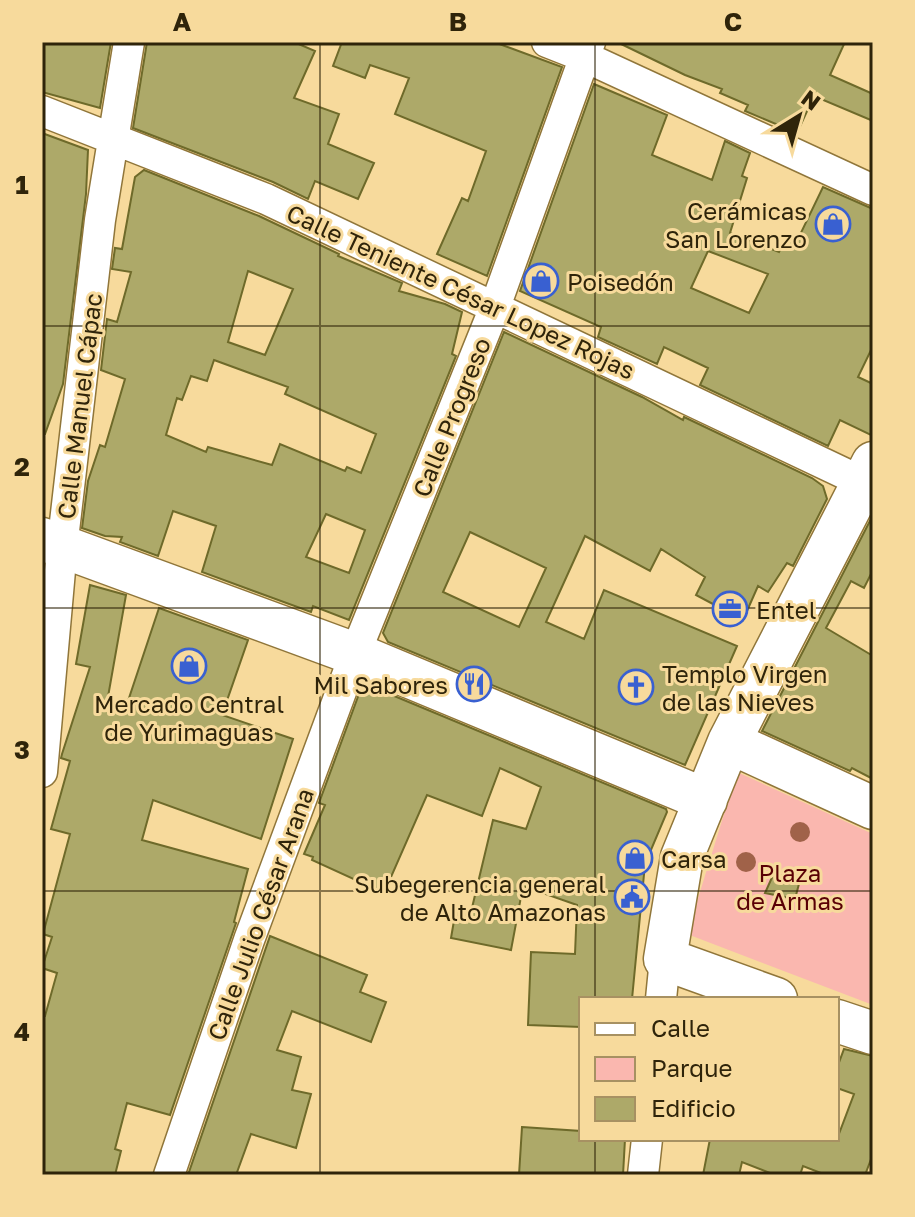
<svg xmlns="http://www.w3.org/2000/svg" width="915" height="1217" font-family="'Golos Text',sans-serif">
	<rect width="100%" height="100%" fill="#f7da9c"/>
	<path fill="#fab7af" d="M737,772l136,62v171l-186,-71z"/>
	<path fill="#ada969" stroke="#6e6a2a" stroke-width="2" fill-rule="evenodd" d="M42,42h69l-11,66 -58,-16z
		M147,42h147l21,9 -21,47 45,16 -11,30 46,19 -16,36 -43,-18 -7,18 -35,-17 -140,-54z
		M342,42h152l68,25 -75,209 -50,-22 25,-56 6,3 18,-50 -91,-37 14,-36 -39,-13 -5,13 -32,-12z
		M617,42h228l-15,33 43,19v27l-59,-25 -17,37 -52,-22 3,-6 -28,-12 2,-4 -37,-14z
		M594,84l73,31 -15,40 60,25 13,-39 25,12 -8,23 5,2 -17,55 49,19 9,-18 10,5 25,-52 50,22v137l-15,31 15,7v52l-33,-16 -12,26 -128,-61 8,-17 -44,-21 -7,17 -59,-27 3,-10 -81,-36zM708,251l60,23 -19,39 -58,-25z
		M42,133l46,17 -2,44 -23,190 -18,50h-3z
		M144,170l115,46 80,38 -1,2 64,27 -3,8 46,13 17,8 -10,42 4,2 -107,264 -36,-14 -2,6 -109,-40 14,-46 -43,-15 -15,45 -38,-14 2,-5 -17,-1 -23,-8 6,-47 12,-36 5,2 20,-68 -24,-9 6,-51 10,3 14,-50 -19,-3 3,-21 7,1 13,-72zM248,271l45,18 -28,66 -37,-13zM214,360l74,27 -3,7 91,40 -15,39 -14,-6 -2,4 -65,-27 -8,21 -64,-18 -2,5 -40,-17 11,-37 5,2 9,-24 16,5zM326,514l39,16 -16,43 -43,-16z
		M504,332l138,65 41,23 1,-3 128,61 11,8 4,13 -34,67 -6,-3 -19,29 -10,-6 -15,34 -47,-25 9,-18 -44,-28 -11,22 -65,-35 -39,86 38,17 20,-49 133,56 -52,119 -297,-123 -5,-9zM470,532l76,36 -27,59 -76,-35z
		M873,515v55l-9,18 -13,-7 -25,47 47,28v123l-21,-11 -2,3 -88,-40z
		M90,585l36,10 -20,113 18,5 35,-105 89,32 -26,75 71,24 -32,100 -108,-39 -11,40 106,29 -14,53 2,1 -66,192 -43,-12 -12,46 6,2 -6,24h-73v-159h3l12,-43 -15,-5 10,-31 -9,-3 27,-100 -19,-5 19,-68 -9,-3 1,-4 28,-87 -14,-3z
		M363,683l303,126 1,3 -22,52 -13,135h-51v28l-53,-2 3,-73 44,2 2,-49 -54,-19 -12,64 -60,-12 5,-29 15,3 22,-92 33,9 15,-42 -41,-19 -18,48 -55,-21 -43,98 -72,-33 1,-3 -9,-3 21,-49 -6,-2z
		M774,873l26,7 -5,19 -30,-6z
		M270,936l97,39 -7,17 26,10 -15,40 -79,-31 -15,39 24,7 -9,33 19,4 -15,54 -45,-14 -15,41h-48z
		M844,1049l29,7v98l-8,21h-39l-23,-9 -3,9h-25l-33,-13 -3,13h-36l7,-36h127l17,-45 -17,-6v-20z
		M522,1127l59,4v8h44l-2,36h-104z"/>
	<g fill="none" stroke-linecap="round" stroke-linejoin="round">
		<g stroke="#90763a" stroke-width="33">
			<path id="street" d="M547,42l38,15 288,133
				M42,111l224,88 607,288
				M42,772l20,-224 38,-328 29,-178
				M661,999l4,-40
				M169,1175l80,-235 106,-286 140,-347 95,-265
				M643,1175l4,-36"/>
		</g>
		<g stroke="#90763a" stroke-width="45">
			<path id="secondary" d="M42,539l313,115 351,146
				M729,742l144,66
				M776,999l-111,-40 17,-102 47,-115 144,-279
				M837,1021l36,12"/>
		</g>
		<use href="#street" stroke="#fff" stroke-width="30"/>
		<use href="#secondary" stroke="#fff" stroke-width="42"/>
	</g>
	<g fill="#a06249">
		<circle cx="800" cy="832" r="10"/>
		<circle cx="746" cy="862" r="10"/>
	</g>
	<path fill="none" stroke="#2f240a" stroke-width="2" stroke-opacity="0.55" d="M320,42v1133M595,42v957M42,326h831M42,608h831M42,891h831M595,1139v36"/>
	<defs>
		<g id="shop-ring" transform="scale(1.8)"><circle r="9.5" fill="#f7da9c" stroke="#3960d1" stroke-width="1.5"/><path d="M-5-2.5h2.3a2.7 3.5 0 0 1 5.4 0H5L5.5 6h-11ZM-1.5-2.5h3a1.5 2.3 0 0 0-3 0Z" fill="#3960d1"/></g>
		<g id="office-ring" transform="scale(1.8)"><circle r="9.5" fill="#f7da9c" stroke="#3960d1" stroke-width="1.5"/><path d="M-6-3h4V-5.5h4V-3h4V5H-6ZM-1-4.5V-3h2v-1.5ZM-6 0V1H6V0Z" fill="#3960d1"/></g>
		<g id="restaurant-ring" transform="scale(1.8)"><circle r="9.5" fill="#f7da9c" stroke="#3960d1" stroke-width="1.5"/><path d="M-5-6h1v4h1v-4h1v4h1v-4h1v5L-1.5 .5V6h-2V.5L-5-1ZM5-6V6H3V1.5H1.5Q1.5-4 5-6Z" fill="#3960d1"/></g>
		<g id="church-ring" transform="scale(1.8)"><circle r="9.5" fill="#f7da9c" stroke="#3960d1" stroke-width="1.5"/><path d="M-1.2-6h2.4v3.5h3.3v2.4h-3.3V6h-2.4V-.1h-3.3v-2.4h3.3Z" fill="#3960d1"/></g>
		<g id="civic-ring" transform="scale(1.8)"><circle r="9.5" fill="#f7da9c" stroke="#3960d1" stroke-width="1.5"/><path d="M-.6-6.5H3V-4.5H.6V-3L4-1V1h2V6H-6V1h2V-1L-.6-3ZM-1.2 2.5V6h2.4V2.5Z" fill="#3960d1"/></g>
	</defs>
	<g fill-rule="evenodd">
		<use href="#shop-ring" x="833" y="224"/>
		<use href="#shop-ring" x="541" y="281"/>
		<use href="#office-ring" x="730" y="609"/>
		<use href="#shop-ring" x="189" y="666"/>
		<use href="#restaurant-ring" x="474" y="684"/>
		<use href="#church-ring" x="636" y="687"/>
		<use href="#shop-ring" x="635" y="858"/>
		<use href="#civic-ring" x="632" y="897"/>
	</g>
	<g text-anchor="middle" dominant-baseline="central" stroke-width="6" stroke-linejoin="round" paint-order="stroke">
		<g font-size="24" fill="#2f240a" stroke="#f7da9c" text-anchor="start">
			<text x="807" y="210" text-anchor="end">Cerámicas<tspan x="807" dy="28">San Lorenzo</tspan></text>
			<text x="567" y="281">Poisedón</text>
			<text x="756" y="609">Entel</text>
			<text x="662" y="673">Templo Virgen<tspan x="662" dy="28">de las Nieves</tspan></text>
			<text x="448" y="684" text-anchor="end">Mil Sabores</text>
			<text x="189" y="703" text-anchor="middle">Mercado Central<tspan x="189" dy="28">de Yurimaguas</tspan></text>
			<text x="661" y="858">Carsa</text>
			<text x="606" y="883" text-anchor="end">Subegerencia general<tspan x="606" dy="28">de Alto Amazonas</tspan></text>
		</g>
		<g font-size="24" fill="#2f240a" stroke="#f7da9c">
			<text transform="translate(461 291) rotate(25)">Calle Teniente César Lopez Rojas</text>
			<text transform="translate(79 406) rotate(-83)">Calle Manuel Cápac</text>
			<text transform="translate(451 417) rotate(-68)">Calle Progreso</text>
			<text transform="translate(260 914) rotate(-70)">Calle Julio César Arana</text>
		</g>
		<g font-size="24" fill="#590005" stroke="#f7da9c">
			<text x="790" y="872">Plaza<tspan x="790" dy="28">de Armas</tspan></text>
		</g>
	</g>
	<rect width="915" height="1217" fill="none" stroke="#f7da9c" stroke-width="88"/>
	<rect x="579" y="997" width="260" height="144" fill="#f7da9c" stroke="#a79162" stroke-width="2"/>
	<rect x="595" y="1023" width="40" height="12" fill="#ffffff" stroke="#a79162" stroke-width="2"/>
	<text x="651" y="1037" font-size="24" fill="#2f240a">Calle</text>
	<rect x="595" y="1057" width="40" height="24" fill="#fab7af" stroke="#a79162" stroke-width="2"/>
	<text x="651" y="1077" font-size="24" fill="#2f240a">Parque</text>
	<rect x="595" y="1097" width="40" height="24" fill="#ada969" stroke="#a79162" stroke-width="2"/>
	<text x="651" y="1117" font-size="24" fill="#2f240a">Edificio</text>
	<g transform="translate(799 116) rotate(37)" stroke="#f7da9c" stroke-width="6" paint-order="stroke">
	<path d="M0-6L14 30L0 20L-14 30Z" fill="#2f240a"/>
	<text y="-12" font-size="22" font-weight="bold" text-anchor="middle" fill="#2f240a">N</text>
	</g>
	<rect x="44" y="44" width="827" height="1129" fill="none" stroke="#2f240a" stroke-width="3"/>
	<g font-size="26" text-anchor="middle" font-weight="bold" fill="#2f240a">
		<text x="182" y="31">A</text>
		<text x="458" y="31">B</text>
		<text x="733" y="31">C</text>
		<text x="22" y="194">1</text>
		<text x="22" y="476">2</text>
		<text x="22" y="759">3</text>
		<text x="22" y="1041">4</text>
	</g>
</svg>
